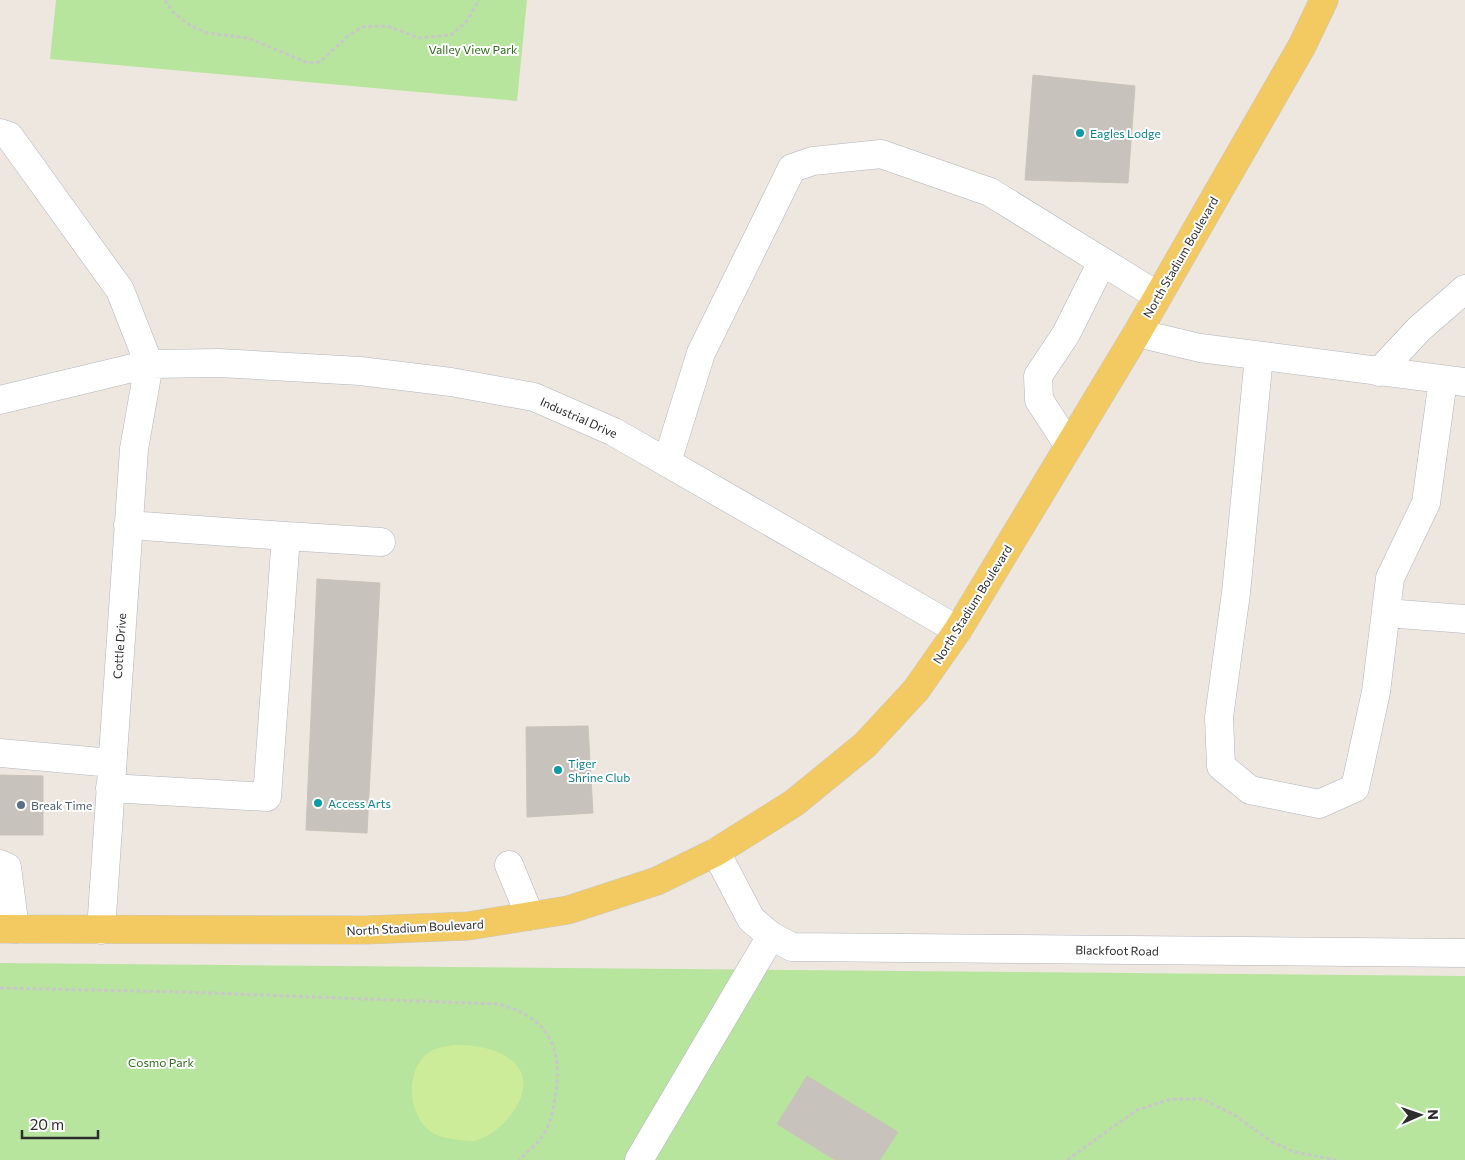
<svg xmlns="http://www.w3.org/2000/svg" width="1465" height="1160" font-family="Commissioner,sans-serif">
	<rect width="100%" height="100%" fill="#eee7e0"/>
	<path fill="#b8e59d" d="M56,0h471l-10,101 -467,-42z
		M0,963l1465,13v184h-1465z"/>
	<path fill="#ccec99" d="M453,1045c21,0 41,2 58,15 33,25 -7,74 -37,81 -4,1 -10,-1 -15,-1 -8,-1 -19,-3 -26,-7 -25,-15 -28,-58 -8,-78 8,-7 18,-8 28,-10z"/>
	<path fill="#c7c2bb" stroke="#cac3b9" d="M1033,75l102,11 -7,97 -103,-3z
		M317,579l63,4 -13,250 -61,-3z
		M588,726l5,87 -66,4 -1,-90z
		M0,775l43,1v59h-43z
		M807,1076l91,56 -18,28h-45l-58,-36z"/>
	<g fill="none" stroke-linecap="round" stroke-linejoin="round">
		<g stroke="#b0b3bd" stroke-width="29">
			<path id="minor" d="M0,133l9,3 111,154 29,74
				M1137,333l63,15 265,34
				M1259,356l-23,237 -17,124 2,49 29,24 69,14 36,-16 21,-96 14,-114 36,-75 17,-123
				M1379,372l40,-43 46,-40
				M0,400l149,-36 70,-1 141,8 91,11 83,15 80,35 344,198
				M1069,446l-30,-46 -1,-24 28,-42 36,-72
				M667,462l34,-109 91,-185 21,-7 68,-7 109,38 168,104
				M286,536l95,6
				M1386,613l79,6
				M0,753l112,10
				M110,788l157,9 19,-261 -158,-11
				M716,852l35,67 20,17 21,11 673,6
				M0,864l7,3 8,62
				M509,865l21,51
				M101,930l33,-481 15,-85
				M639,1160l132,-224"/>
		</g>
		<g stroke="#c8c8c8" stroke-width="29">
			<path id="major" d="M0,929l366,1 102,-4 100,-16 89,-29 59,-29 78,-49 71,-58 51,-55 42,-60 179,-297 165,-287 22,-46"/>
		</g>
		<path stroke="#c8c8c8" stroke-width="3" stroke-dasharray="4 2.5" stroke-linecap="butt" d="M165,0l8,12 18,14 17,7 40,5 60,25 12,-1 28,-26 14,-9 25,-1 32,12 32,-3 16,-14 12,-21
			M0,988l184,4 313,12c47,11 66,39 59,87 -2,14 -4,29 -11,41 -6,11 -18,20 -26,28
			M1067,1160l70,-50 34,-11h31l31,15 39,28 23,10 41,8"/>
		<use href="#minor" stroke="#fff" stroke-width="28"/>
		<use href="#major" stroke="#f2ca61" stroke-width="28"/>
	</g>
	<g fill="#0f9aa8" stroke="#fff" stroke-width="2">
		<circle cx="1080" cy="133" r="5"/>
		<circle cx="558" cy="770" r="5"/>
		<circle cx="318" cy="803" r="5"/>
	</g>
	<circle fill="#5c6f8a" stroke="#fff" stroke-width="2" cx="21" cy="805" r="5"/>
	<g text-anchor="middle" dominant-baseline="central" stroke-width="4" stroke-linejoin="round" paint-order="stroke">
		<g font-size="12" fill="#2f6d1b" stroke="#fff">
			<text x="473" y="49">Valley View Park</text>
			<text x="161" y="1062">Cosmo Park</text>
		</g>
		<g font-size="12" fill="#0d838f" stroke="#fff" text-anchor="start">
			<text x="1090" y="133">Eagles Lodge</text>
			<text x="568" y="763">Tiger<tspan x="568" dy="14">Shrine Club</tspan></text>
			<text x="328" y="803">Access Arts</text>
		</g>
		<g font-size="12" fill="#2d2d2d" stroke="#fff">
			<text transform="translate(1180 257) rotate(-60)">North Stadium Boulevard</text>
			<text transform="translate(579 417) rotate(24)">Industrial Drive</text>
			<text transform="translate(972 604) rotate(-58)">North Stadium Boulevard</text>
			<text transform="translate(119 646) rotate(-86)">Cottle Drive</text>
			<text transform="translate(415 927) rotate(-3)">North Stadium Boulevard</text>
			<text transform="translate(1117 950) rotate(1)">Blackfoot Road</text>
		</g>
		<g font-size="12" fill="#4e5e75" stroke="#fff" text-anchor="start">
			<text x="31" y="805">Break Time</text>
		</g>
	</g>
	<g transform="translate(1420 1115) rotate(88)" stroke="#ffffff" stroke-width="4" paint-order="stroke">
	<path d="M0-4L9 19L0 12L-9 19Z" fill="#2d2d2d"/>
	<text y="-8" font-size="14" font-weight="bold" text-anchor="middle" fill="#2d2d2d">N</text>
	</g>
	<path d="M22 1130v8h76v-8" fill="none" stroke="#2d2d2d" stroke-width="2.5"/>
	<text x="30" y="1130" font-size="15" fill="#2d2d2d" stroke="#ffffff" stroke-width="4" paint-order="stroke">20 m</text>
</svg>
